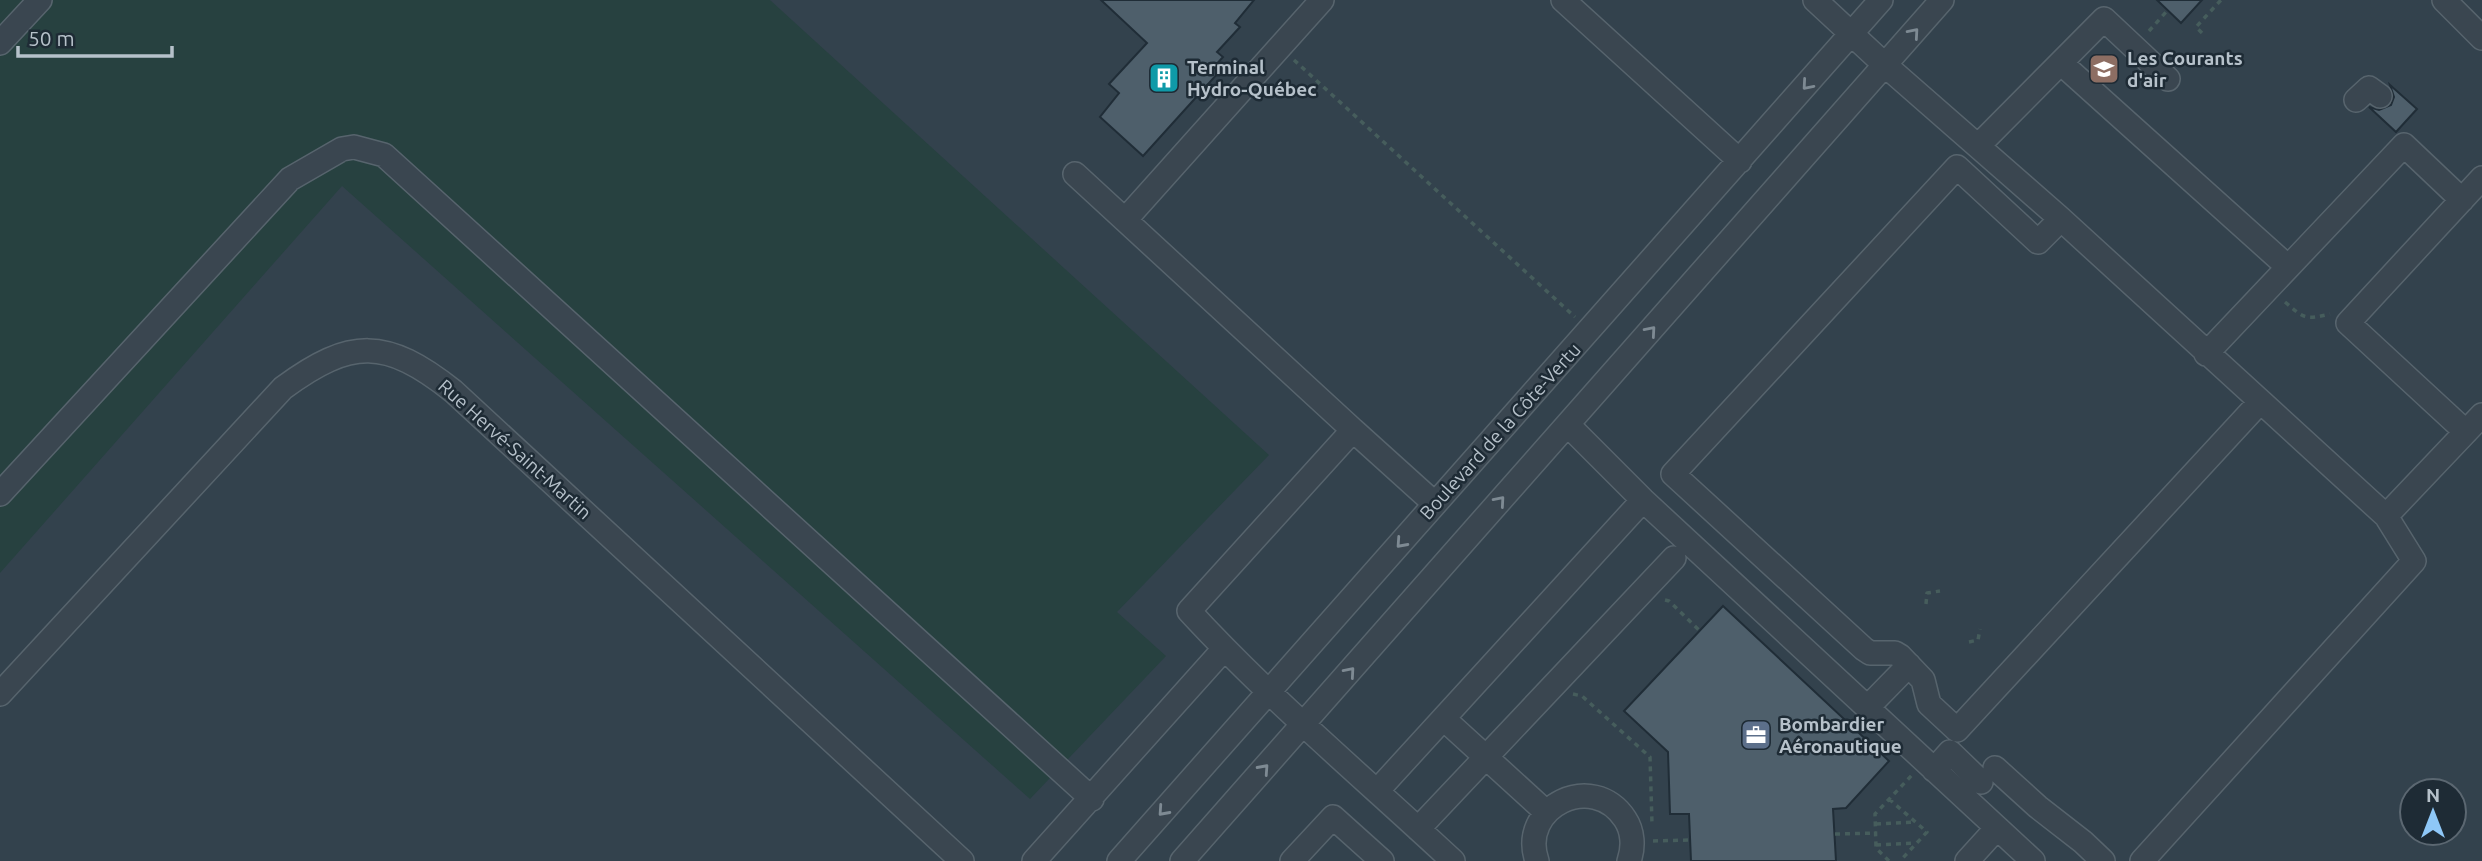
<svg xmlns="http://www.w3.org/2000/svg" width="2482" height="861" font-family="Ubuntu,sans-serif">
	<rect width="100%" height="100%" fill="#253540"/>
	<path fill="#33424d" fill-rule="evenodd" d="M0,0h2482v861h-2482zM2412,791h42v42h-42z"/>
	<path fill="#274140" d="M0,0h770l499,455 -152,157 49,44 -136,143 -688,-613 -342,387z"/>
	<path fill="#4e5f6b" stroke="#202d37" stroke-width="2" d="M1101,0h153l-19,23 5,4 -23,25 6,5 -9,10 5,5 -76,84 -43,-39 19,-24 -10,-9 38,-41z
		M2157,0h45l-21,23z
		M2390,85l27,24 -21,23 -27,-25 10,3 12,-5 3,-8z
		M1723,606l166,155 -43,47 -13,1 3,52h-145l-2,-47h-19l-2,-62 -44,-41z"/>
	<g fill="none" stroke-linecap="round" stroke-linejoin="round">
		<g stroke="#57646d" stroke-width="26">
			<path id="minor" d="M1563,0l177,161
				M1815,0l70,65 176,154
				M2444,0l38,38
				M0,43l40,-43
				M2062,64l226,203
				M2356,100l13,-12 11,8
				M1978,146l126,-127 64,60
				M1075,174l278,256 -164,181c82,89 175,167 264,250
				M1125,220l197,-220
				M2206,354l198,-209 58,55
				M2260,402l-303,328 -28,-26 -6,-24 -23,-24 -5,-3h-25l-6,-4 -191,-175 284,-307 81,75 23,-23 325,297 96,-101
				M1568,425l75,75 390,361
				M1353,430l82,74
				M2466,432l-118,-109 134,-145
				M0,494l290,-315 52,-30 12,-2 30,8 708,644
				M0,694l283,-306c68,-50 103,-50 170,3l509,470
				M1867,708l42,-43
				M1444,719l102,93
				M1995,768l43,39 45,35 20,19
				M1934,770l16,-18 31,30
				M1377,791l266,-291
				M1418,829l256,-271
				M1034,861l190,-212
				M1119,861l762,-861
				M1182,861l760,-861
				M1292,861l41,-44 49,44
				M1537,861c-19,-54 56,-91 88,-42 8,12 9,28 4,42
				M1967,861l30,-33
				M2142,861l272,-300 -28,-45"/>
		</g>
		<path stroke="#465d5c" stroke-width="3.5" stroke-dasharray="5 5" stroke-linecap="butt" d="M2149,31l17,-19
			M2202,33l-6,-6 25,-27
			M1294,60l281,257
			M2285,302c20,17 20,18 45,12
			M1665,600l4,1 31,30
			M1926,604l1,-11 13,-2
			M1969,642l9,-2 2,-11
			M1573,694l9,2 68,61 2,67
			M1889,799l38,33 -27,29
			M1876,824l38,-2
			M1835,834l41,-1
			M1653,841l37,-1
			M1876,845l40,-2
			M1889,861l-13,-13 -1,-34 37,-39"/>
		<use href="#minor" stroke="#3a4650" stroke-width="23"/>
	</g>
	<defs><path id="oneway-chevron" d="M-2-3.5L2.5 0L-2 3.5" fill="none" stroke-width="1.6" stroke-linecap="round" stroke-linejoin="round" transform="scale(1.75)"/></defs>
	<g stroke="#7e8a93">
		<use href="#oneway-chevron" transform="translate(1914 33) rotate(-49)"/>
		<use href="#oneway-chevron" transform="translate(1807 85) rotate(131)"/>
		<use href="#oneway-chevron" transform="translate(1651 331) rotate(-49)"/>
		<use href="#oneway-chevron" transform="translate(1500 501) rotate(-49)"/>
		<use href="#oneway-chevron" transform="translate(1401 543) rotate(132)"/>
		<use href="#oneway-chevron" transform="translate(1350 672) rotate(-49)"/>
		<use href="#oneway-chevron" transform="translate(1264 769) rotate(-48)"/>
		<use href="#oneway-chevron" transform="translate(1163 811) rotate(132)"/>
	</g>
	<defs>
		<g id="school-square" transform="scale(1.575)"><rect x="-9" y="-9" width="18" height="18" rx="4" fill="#8d6e63" stroke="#1e2b35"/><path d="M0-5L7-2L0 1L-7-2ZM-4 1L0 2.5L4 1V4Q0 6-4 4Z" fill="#fff"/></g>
		<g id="building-square" transform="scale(1.575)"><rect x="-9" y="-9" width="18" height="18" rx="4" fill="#0f9aa8" stroke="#1e2b35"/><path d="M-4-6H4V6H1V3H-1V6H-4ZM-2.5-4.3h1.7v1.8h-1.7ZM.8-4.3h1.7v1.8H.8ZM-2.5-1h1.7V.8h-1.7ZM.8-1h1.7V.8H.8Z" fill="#fff"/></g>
		<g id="office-square" transform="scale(1.575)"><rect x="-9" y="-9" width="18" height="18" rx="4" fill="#5c6f8a" stroke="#1e2b35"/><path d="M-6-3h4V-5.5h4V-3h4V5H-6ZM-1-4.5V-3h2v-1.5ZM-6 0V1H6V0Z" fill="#fff"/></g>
	</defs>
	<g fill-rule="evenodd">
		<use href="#school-square" x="2104" y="69"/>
		<use href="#building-square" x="1164" y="78"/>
		<use href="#office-square" x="1756" y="735"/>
	</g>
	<g text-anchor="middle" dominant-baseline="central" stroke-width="5" stroke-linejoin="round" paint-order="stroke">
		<g font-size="19" font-weight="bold" fill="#b6c1ca" stroke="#1e2b35" text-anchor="start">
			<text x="2127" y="58">Les Courants<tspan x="2127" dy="22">d'air</tspan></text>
			<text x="1187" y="67">Terminal<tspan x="1187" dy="22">Hydro-Québec</tspan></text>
			<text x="1779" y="724">Bombardier<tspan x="1779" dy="22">Aéronautique</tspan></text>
		</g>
		<g font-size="19" fill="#b6c1ca" stroke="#1e2b35">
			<text transform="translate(1500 431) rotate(-48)">Boulevard de la Côte-Vertu</text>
			<text transform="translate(515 449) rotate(42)">Rue Hervé-Saint-Martin</text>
		</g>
	</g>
	<g transform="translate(2433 812)"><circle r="33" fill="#1e2b35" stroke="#5b6771" stroke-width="2"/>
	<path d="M0-5L12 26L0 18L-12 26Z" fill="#8ec7f7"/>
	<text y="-10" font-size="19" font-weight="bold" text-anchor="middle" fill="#b6c1ca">N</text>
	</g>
	<path d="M18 46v10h154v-10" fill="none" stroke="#b6c1ca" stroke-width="3.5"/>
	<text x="28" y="46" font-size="21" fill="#b6c1ca" stroke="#1e2b35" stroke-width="5" paint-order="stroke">50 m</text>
</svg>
